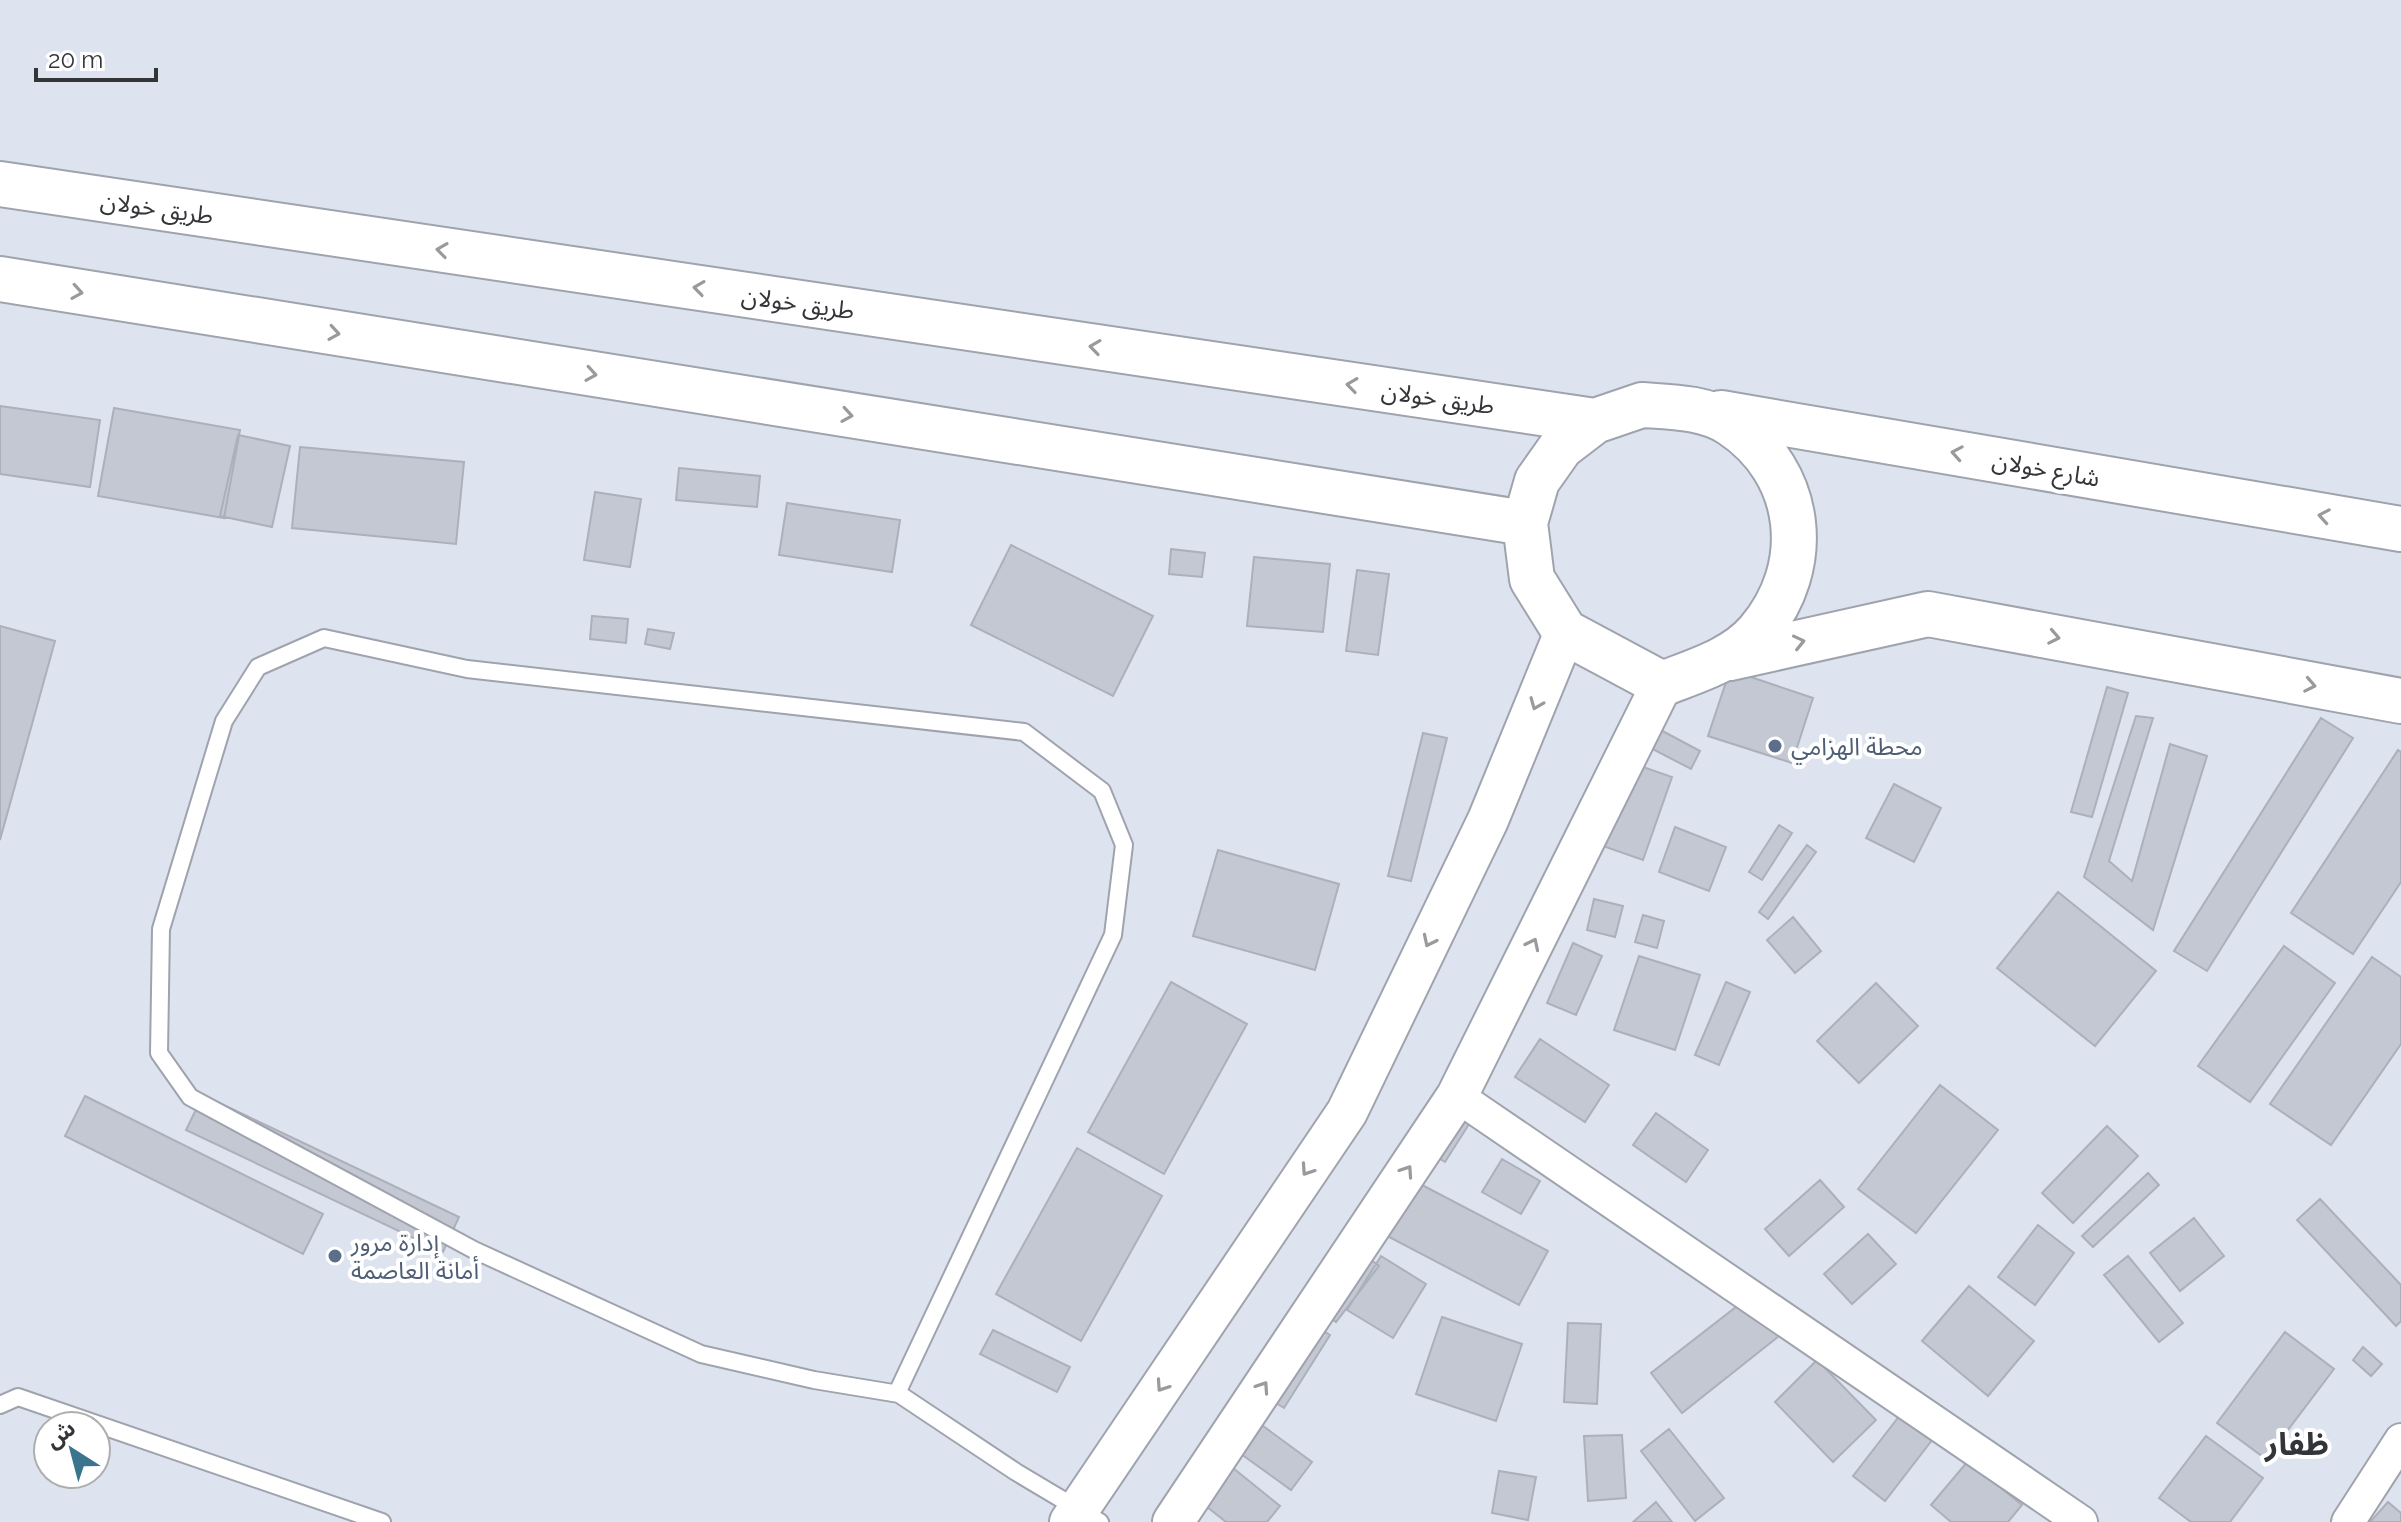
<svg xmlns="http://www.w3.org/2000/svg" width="2401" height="1522" font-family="Raleway,'Noto Sans Arabic',sans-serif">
	<rect width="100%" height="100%" fill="#dee4ef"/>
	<path fill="#c3c8d3" stroke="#abb0bb" stroke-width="2" d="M0,406l100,14 -10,67 -90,-13z
		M114,408l126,22 -16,88 -126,-22z
		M238,435l52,11 -18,81 -52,-11z
		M300,447l164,15 -8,82 -164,-16z
		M679,468l81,8 -3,31 -81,-7z
		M595,492l46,7 -11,68 -46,-7z
		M787,503l113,17 -8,52 -113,-17z
		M1011,545l142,71 -40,80 -142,-71z
		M1171,549l34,4 -3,24 -33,-3z
		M1254,557l76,7 -7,68 -76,-6z
		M1357,570l32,4 -11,81 -32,-4z
		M592,616l36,3 -2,24 -36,-4z
		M0,626l55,15 -55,199z
		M648,629l26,4 -4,16 -25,-5z
		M1730,670l83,28 -21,65 -84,-27z
		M2107,687l21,6 -36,124 -21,-5z
		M2136,716l17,2 -44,143 23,20 38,-137 37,12 -54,174 -69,-53z
		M2321,718l32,20 -146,233 -33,-20z
		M1655,727l45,24 -9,18 -46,-24z
		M1423,733l24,5 -36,143 -23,-5z
		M2398,750l3,2v130l-48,72 -62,-41z
		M1606,754l66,23 -29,83 -66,-23z
		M1894,784l47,24 -27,54 -48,-24z
		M1779,825l13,8 -30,47 -13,-8z
		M1675,827l51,20 -17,44 -50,-19z
		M1807,845l9,7 -48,67 -9,-7z
		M1218,850l121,34 -24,86 -122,-34z
		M2058,892l98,79 -61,75 -98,-78z
		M1594,899l29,7 -8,31 -28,-7z
		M1643,915l21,6 -7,27 -22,-6z
		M1793,917l28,34 -26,22 -28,-33z
		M1573,943l29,13 -26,59 -29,-12z
		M2284,946l51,37 -85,119 -52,-36z
		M1639,956l61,19 -25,75 -61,-20z
		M2372,957l29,20v67l-70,101 -61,-41z
		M1171,982l76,42 -83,150 -76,-42z
		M1726,982l24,10 -31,73 -24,-10z
		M1876,983l42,43 -59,57 -42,-42z
		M1540,1039l69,46 -24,37 -70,-45z
		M1940,1085l58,45 -82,103 -58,-44z
		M203,1095l256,122 -16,35 -257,-122z
		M85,1096l238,118 -20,40 -238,-118z
		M1440,1101l31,20 -26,41 -32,-20z
		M1656,1113l52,37 -22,32 -53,-37z
		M2107,1126l31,30 -65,67 -31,-30z
		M1077,1148l85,48 -81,145 -85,-47z
		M1502,1159l38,22 -19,33 -39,-22z
		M2148,1173l11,12 -66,62 -11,-11z
		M1401,1174l147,77 -29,54 -147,-77z
		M1820,1180l24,27 -55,49 -24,-27z
		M2320,1199l81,86v36l-5,5 -99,-106z
		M2194,1218l30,38 -44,35 -30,-38z
		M2038,1225l36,28 -39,52 -37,-28z
		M1868,1234l28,30 -44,40 -28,-30z
		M1350,1244l29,22 -43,56 -29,-22z
		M1381,1256l45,28 -33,54 -46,-28z
		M2128,1256l55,67 -24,19 -55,-67z
		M1969,1286l65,55 -46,55 -66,-55z
		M1754,1293l30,39 -102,81 -31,-40z
		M1290,1310l40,25 -46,73 -39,-24z
		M1442,1317l80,27 -26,77 -80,-27z
		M1568,1323l33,1 -4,80 -33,-2z
		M993,1330l77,37 -13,25 -77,-38z
		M2285,1332l49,37 -68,90 -49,-36z
		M2363,1347l19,17 -11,12 -18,-16z
		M1817,1360l59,60 -43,42 -58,-60z
		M1904,1410l32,25 -51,66 -32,-25z
		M1244,1412l68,50 -21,28 -68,-49z
		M1669,1429l55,69 -29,23 -54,-70z
		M1622,1435l4,63 -38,3 -4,-65z
		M2206,1436l57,42 -33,44h-39l-32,-24z
		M1212,1451l68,55 -13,16h-41l-44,-35z
		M1968,1461l54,44 -14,17h-57l-20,-17z
		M1499,1471l37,6 -8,43 -36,-7z
		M1656,1502l16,20h-39z
		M2388,1502l13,11v9h-31z"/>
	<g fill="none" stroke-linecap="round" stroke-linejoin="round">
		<g stroke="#9ea3ad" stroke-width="20">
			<path id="service" d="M897,1393l216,-458 11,-90 -22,-54 -78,-59 -557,-63 -143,-31 -66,29 -34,54 -63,208 -2,124 31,44 284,153 227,104 113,26 85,14 117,78 84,50
				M0,1405l18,-8 364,125"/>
		</g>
		<g stroke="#9ea3ad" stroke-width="36">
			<path id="minor" d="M1457,1096l624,426
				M2348,1522l53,-82"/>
		</g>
		<g stroke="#9ea3ad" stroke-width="44">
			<path id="tertiary" d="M1070,1522l277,-410 141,-292 77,-188
				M1173,1522l284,-426 205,-412"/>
		</g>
		<g stroke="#9ea3ad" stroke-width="48">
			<path id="primary" d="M0,184l1595,237
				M0,279l1525,244
				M1642,405c30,2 63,2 89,19 73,48 83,143 27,208 -24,28 -63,39 -96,52l-97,-52 -33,-53 -7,-56 12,-42 24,-34 34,-26z
				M1721,413l680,116
				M1730,658l198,-44 473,87"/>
		</g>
		<use href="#service" stroke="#fff" stroke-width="16"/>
		<use href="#minor" stroke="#fff" stroke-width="32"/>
		<use href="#tertiary" stroke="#fff" stroke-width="40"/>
		<use href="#primary" stroke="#fff" stroke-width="44"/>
	</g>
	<defs><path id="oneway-chevron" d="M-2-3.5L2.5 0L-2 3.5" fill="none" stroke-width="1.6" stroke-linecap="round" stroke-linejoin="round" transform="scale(2)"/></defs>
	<g stroke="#999a9c">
		<use href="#oneway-chevron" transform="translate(442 250) rotate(-172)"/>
		<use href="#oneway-chevron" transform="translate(699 288) rotate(-172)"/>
		<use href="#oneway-chevron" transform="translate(77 292) rotate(9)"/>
		<use href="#oneway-chevron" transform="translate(334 333) rotate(9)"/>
		<use href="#oneway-chevron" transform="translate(1095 347) rotate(-172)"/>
		<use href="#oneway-chevron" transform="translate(591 374) rotate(9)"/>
		<use href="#oneway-chevron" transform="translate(1352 385) rotate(-172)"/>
		<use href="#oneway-chevron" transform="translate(847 415) rotate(9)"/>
		<use href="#oneway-chevron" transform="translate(1957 453) rotate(-170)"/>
		<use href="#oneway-chevron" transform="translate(2324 516) rotate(-170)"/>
		<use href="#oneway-chevron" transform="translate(2054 637) rotate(11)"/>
		<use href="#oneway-chevron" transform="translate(1799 642) rotate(-13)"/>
		<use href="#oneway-chevron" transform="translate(2310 685) rotate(11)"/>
		<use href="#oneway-chevron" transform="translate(1536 704) rotate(112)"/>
		<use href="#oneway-chevron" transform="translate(1429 941) rotate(116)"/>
		<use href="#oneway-chevron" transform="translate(1533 944) rotate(-64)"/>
		<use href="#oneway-chevron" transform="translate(1307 1170) rotate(124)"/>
		<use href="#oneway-chevron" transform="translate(1407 1171) rotate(-56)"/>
		<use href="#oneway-chevron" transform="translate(1162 1386) rotate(124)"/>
		<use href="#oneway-chevron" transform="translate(1263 1387) rotate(-56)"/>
	</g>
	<g fill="#5c6f8a" stroke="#fff" stroke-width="3">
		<circle cx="1775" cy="746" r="8"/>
		<circle cx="335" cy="1256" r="8"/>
	</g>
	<g text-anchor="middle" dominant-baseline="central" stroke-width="8" stroke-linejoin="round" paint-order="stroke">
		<g font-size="24" fill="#333539" stroke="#fff">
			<text transform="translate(157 208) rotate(8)">طريق خولان</text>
			<text transform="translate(798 303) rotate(8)">طريق خولان</text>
			<text transform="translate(1438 398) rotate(8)">طريق خولان</text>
			<text transform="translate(2046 469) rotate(10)">شارع خولان</text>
		</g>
		<g font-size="24" fill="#4e5e75" stroke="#fff" text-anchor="start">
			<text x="1791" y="746">محطة الهزامي</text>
			<text x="351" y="1242">إدارة مرور<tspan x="351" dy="28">أمانة العاصمة</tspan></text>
		</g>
		<g font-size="32" font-weight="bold" fill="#333539" stroke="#fff">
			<text x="2297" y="1443">ظفار</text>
		</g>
	</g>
	<g transform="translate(72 1450) rotate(324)"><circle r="38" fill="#ffffff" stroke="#adaeb0" stroke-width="2"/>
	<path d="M0-6L14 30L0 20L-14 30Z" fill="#3b748d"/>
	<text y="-12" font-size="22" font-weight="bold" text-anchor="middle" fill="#333539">ش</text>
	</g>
	<path d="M36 68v12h120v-12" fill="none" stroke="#333539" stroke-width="4"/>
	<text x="48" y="68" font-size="24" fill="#333539" stroke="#ffffff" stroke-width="6" paint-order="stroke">20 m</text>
</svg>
